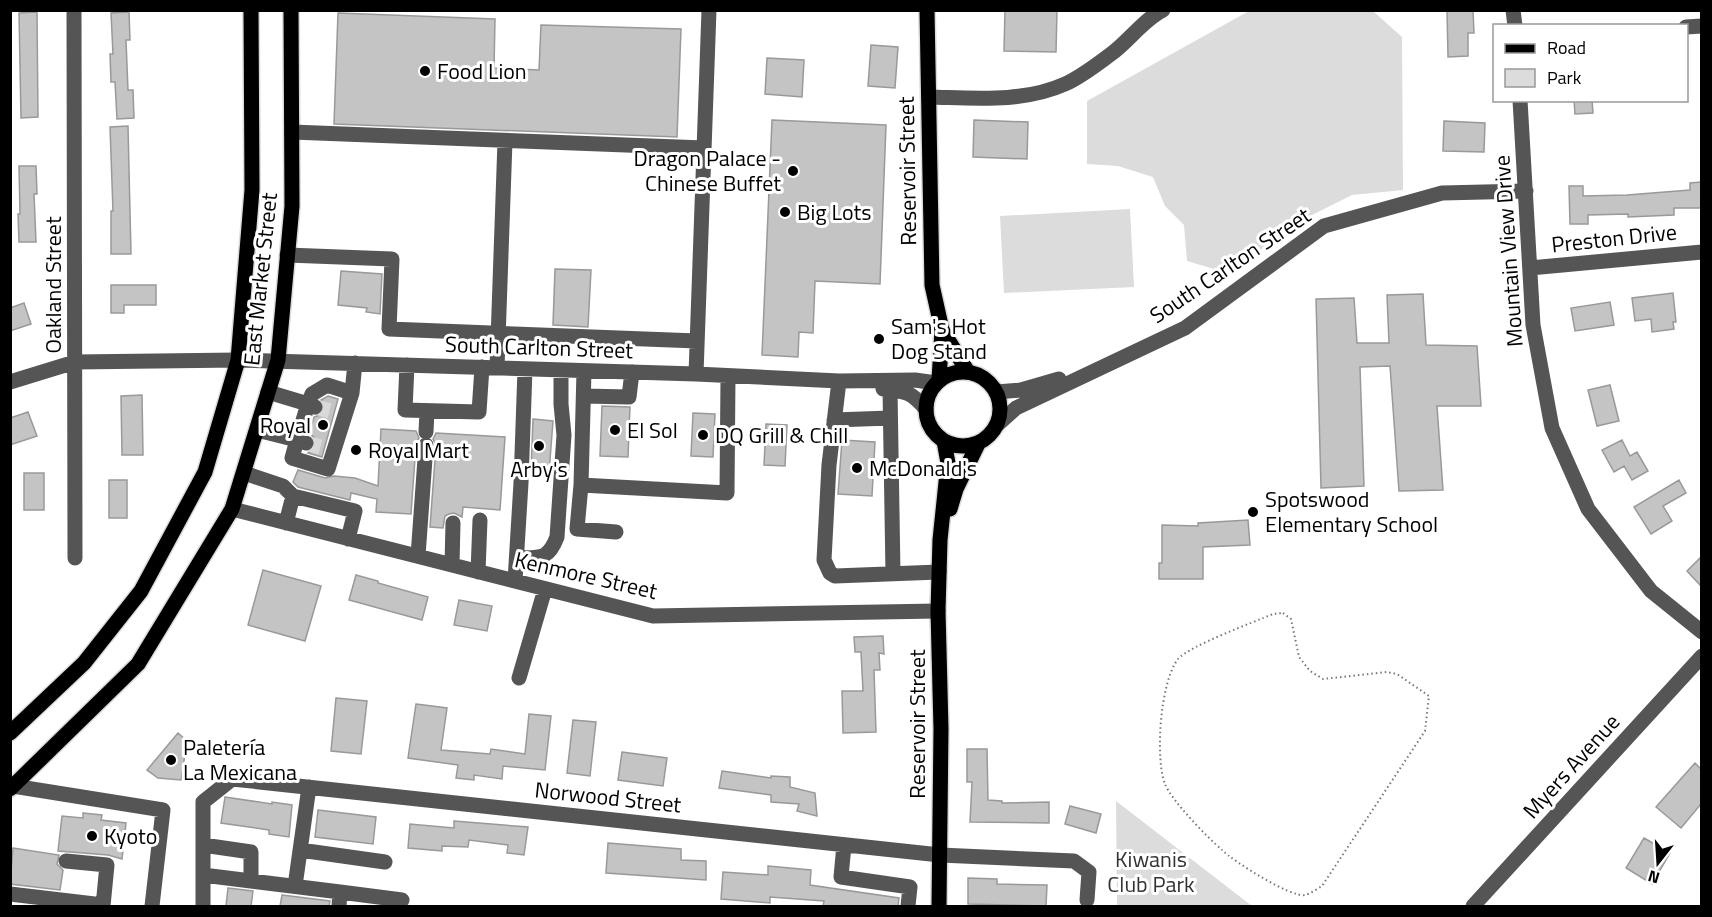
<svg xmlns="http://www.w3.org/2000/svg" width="1712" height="917" font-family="'Titillium Web',sans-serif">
	<rect width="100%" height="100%" fill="#fff"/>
	<path fill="#dcdcdc" d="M1249,11h124l29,26 1,153 -51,5 -60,30 -61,49 -44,-13 -3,-36 -19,-19 -12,-29 -35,-11 -31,-2v-63z
		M1130,209l4,78 -130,6 -4,-77z
		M1116,801l136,105h-135z"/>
	<path fill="#c4c4c4" stroke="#999" stroke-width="1.5" d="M1005,10h52l-1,42 -52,-1z
		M1447,10h26l1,23h-6v23l-20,1z
		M37,12l1,105 -17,1 -2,-105z
		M129,12l1,28h-4l2,50h5l1,28 -17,1 -2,-37h-4l-1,-28h3l-2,-41z
		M338,13l157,6 -1,49 45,2 2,-45 140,4 -4,108 -343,-13z
		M871,45l27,2 -3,41 -27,-2z
		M767,58l37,2 -2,37 -37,-3z
		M1574,100h18l1,13 -18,1z
		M772,120l114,5 -6,159 -65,-3 -2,52 -14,-1 -1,25 -36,-2z
		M974,120l54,2 -1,37 -54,-2z
		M1444,121l41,2 -1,29 -41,-1z
		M128,126l3,128h-20v-43h2l-3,-84z
		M19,166h17l1,28h-3l2,48h-17l-1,-28h2z
		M1701,182v26h-27v7l-46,2v-3l-40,1v9h-18l-1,-38h14v10l44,-1 63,-5v-7z
		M555,269l36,1 -3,57 -35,-2z
		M341,271l41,3 -2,40 -14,-2 1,-4 -29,-3z
		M111,285h45v20h-32v8h-13z
		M1673,293l3,29h-3l1,7 -22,3 -1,-13 -16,2 -3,-23z
		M1423,294l3,51 51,1 4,60h-44l6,84 -44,1 -9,-125 -30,1 4,119 -43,2 -5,-189 38,-1 3,45h32l-2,-48z
		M1610,302l4,23 -39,6 -4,-23z
		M24,303l7,21 -21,7v-23z
		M1610,385l9,36 -22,5 -9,-36z
		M142,395l1,60h-21l-1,-59z
		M328,396l10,3 -16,58 -14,-4 5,-3 2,-4 -1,-9 -5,-3 5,-17 6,-2 4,-5 1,-5 -4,-5z
		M602,406l28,1 -2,50 -28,-1z
		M28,412l9,24 -27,9v-27z
		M693,413l22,1 -2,43 -22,-1z
		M533,419l20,2 -4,52 -18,-1z
		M766,424l21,1 -2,41 -21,-1z
		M381,429l35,2 3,7 -3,6 -5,70 -35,-2 1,-13 -26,-6 -1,7 -52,-13 -5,-5 5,-12 27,8 9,-2 21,2 23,8z
		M436,433l69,4 -5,73 -37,-3 -1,10 -8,-4 -5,1 -4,2 -2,12 -13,-1 6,-81 -3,-7z
		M842,440l33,2 -3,54 -34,-2z
		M1622,440l8,16 7,-4 11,19 -16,9 -8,-14 -10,6 -12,-22z
		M24,473h20v37h-20z
		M109,480h18v38h-18z
		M1679,480l7,13 -23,13 9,15 -21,13 -17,-27z
		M1248,520l2,25 -47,2v32h-44v-16h3v-38l36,1v-3z
		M1701,557v29l-14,-15z
		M263,570l58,16 -16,55 -57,-16z
		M356,575l22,6v2l50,14 -6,23 -73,-20z
		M459,600l33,6 -5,25 -33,-6z
		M883,636l1,18 -5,-1 1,17h-6l2,62 -33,1 -1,-42h21l-2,-39h-6l-1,-15z
		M336,698l31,3 -6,53 -30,-3z
		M416,704l31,4 -6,42 49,4 1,-5 34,5 4,-40 22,2 -6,54 -42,-4 -1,13 -28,-4v5l-18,-2 2,-13 -50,-7z
		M573,720l23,2 -6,54 -23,-3z
		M178,733l9,8 -6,39 -23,-2 -11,-8z
		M967,749h20l1,51 14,1v2l47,-1v21l-79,-1 2,-40h-5z
		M622,752l45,6 -4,28 -45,-6z
		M1695,763l6,6v35l-20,24 -25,-21z
		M722,771l49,7v-2l19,1v10l25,6 2,23 -20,-5 2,-7 -28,-2v-7l-52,-7z
		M225,797l47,7v-2l20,3 -3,32 -20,-3v-4l-48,-7z
		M1070,806l31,8 -5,19 -31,-9z
		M318,810l58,7 -3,27 -58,-7z
		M83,813l19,2 -1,5 25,3 -4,36 -14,-4 -50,-4 4,-35 21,2z
		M454,821l74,6 -4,28 -17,-2 1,-8 -39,-5 -1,7 -26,-1v5l-34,-3 2,-24 44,4z
		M1644,838l26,15 -18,31 -26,-16z
		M608,843l73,6v11l25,1v19l-100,-7z
		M13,848l46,7 -2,9 6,6 -3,20 -50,-6z
		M768,866l43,4 -1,15 89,13 -1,8h-75l1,-5 -54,-4v6l-49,-4 2,-27 45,3z
		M968,878l29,1v5l50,1 -1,21 -78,-2z
		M228,888l25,3 -2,15h-25z
		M282,895l48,6 -1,5h-49z"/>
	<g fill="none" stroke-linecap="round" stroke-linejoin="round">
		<path stroke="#d9d9d9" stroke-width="15" stroke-dasharray="15 8" stroke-linecap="butt" d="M315,407l19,5
			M306,443l18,5"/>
		<g stroke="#dbdbdb" stroke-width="18">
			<path id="major" d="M927,10l5,275 10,45 -3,50
				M942,330l26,42
				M926 409a37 37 0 1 1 74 0a37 37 0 1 1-74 0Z
				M950,509l6,-20 23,-47
				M10,733l74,-70 57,-72 64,-119 33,-112 14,-170 -1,-180
				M10,789l128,-125 94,-155 46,-149 14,-154 -1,-196
				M939,906l2,-177 -3,-118 2,-71 8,-77 -4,-22"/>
		</g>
		<path stroke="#777" stroke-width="2" stroke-dasharray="1.5 3" stroke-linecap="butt" d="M1283,613l8,6 8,38 11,14 13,8 64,-7 10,2 32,22 -4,35 -103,155c-5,3 -12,8 -17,9 -14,3 -72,-34 -83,-45 -14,-12 -51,-50 -57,-66 -10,-25 -5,-102 13,-125 11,-13 76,-37 95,-45z"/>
		<path stroke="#555" stroke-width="15" d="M74,10l1,548
			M1513,10l2,16
			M1686,27l16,-1
			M929,97c45,1 94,6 136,-13 16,-7 31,-19 46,-30 18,-13 32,-34 52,-44
			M1520,100l13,225 19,103 36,81 63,82 51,41
			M292,132l412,16
			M287,255l105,4 -3,70 308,12
			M1530,268l172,-16
			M407,365l-2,45 74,2 3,-45
			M497,368l8,-227
			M696,374l13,-364
			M839,381l-10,84 -5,95 6,13 5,3 104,-4
			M10,382l65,-20 163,-2 458,14 143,7 76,-1 21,3
			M883,389c24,3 27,2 43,20
			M890,389l3,185
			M996,392l25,-2 38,-11
			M584,396l45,1 3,-25
			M315,407l-7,-3 4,-10 15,-9 25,8
			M834,420l56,-2
			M996,426l20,-18 169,-80 139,-102 118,-33 84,-2
			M257,430l40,10 11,-36 -40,-12
			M426,432l1,-21
			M306,443l-9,-3 -5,18 36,11 24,-76 3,-30
			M244,473l39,13 10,10
			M581,485l3,-114
			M232,509l421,107 285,-5
			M286,523l7,-27 62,15 -7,28
			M616,532l-39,-3 4,-44 146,8 1,-117
			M418,556l8,-111
			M517,558c22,-1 31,3 40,-21l7,-102 -3,-31v-34
			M452,565l1,-42
			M478,572l2,-52
			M515,581l6,-98 4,-114
			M519,678l26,-89
			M13,786l150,24 -11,96
			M203,845l48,7v29
			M844,845l-3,32 69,10 -2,19
			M300,850l85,12
			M66,861l41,4 -4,41
			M203,875l137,17
			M295,886l14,-99
			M10,894l93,11
			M203,906v-104l29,-23 708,76 134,6 15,11 -2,28
			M339,906l1,-14 62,8
			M1473,906l229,-250"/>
		<use href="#major" stroke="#000" stroke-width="15"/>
	</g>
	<g fill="#000" stroke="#fff" stroke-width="2">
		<circle cx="425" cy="71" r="6"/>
		<circle cx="793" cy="171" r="6"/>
		<circle cx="785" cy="212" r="6"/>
		<circle cx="879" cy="339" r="6"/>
		<circle cx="323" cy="425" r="6"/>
		<circle cx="615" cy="430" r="6"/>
		<circle cx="703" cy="435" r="6"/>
		<circle cx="539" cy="446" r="6"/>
		<circle cx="356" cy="450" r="6"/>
		<circle cx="857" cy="468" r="6"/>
		<circle cx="1253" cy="512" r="6"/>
		<circle cx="171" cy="760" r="6"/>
		<circle cx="92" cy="836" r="6"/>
	</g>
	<g text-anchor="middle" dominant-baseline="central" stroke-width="6" stroke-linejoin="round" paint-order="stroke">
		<g font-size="22" fill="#000" stroke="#fff" text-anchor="start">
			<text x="437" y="71">Food Lion</text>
			<text x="781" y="158" text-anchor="end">Dragon Palace -<tspan x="781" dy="25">Chinese Buffet</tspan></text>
			<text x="797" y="212">Big Lots</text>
			<text x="891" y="326">Sam's Hot<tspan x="891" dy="25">Dog Stand</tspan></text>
			<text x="311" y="425" text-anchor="end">Royal</text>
			<text x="627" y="430">El Sol</text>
			<text x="715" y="435">DQ Grill &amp; Chill</text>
			<text x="368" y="450">Royal Mart</text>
			<text x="869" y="468">McDonald's</text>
			<text x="539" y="469" text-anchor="middle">Arby's</text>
			<text x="1265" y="499">Spotswood<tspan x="1265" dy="25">Elementary School</tspan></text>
			<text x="183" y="747">Paletería<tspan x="183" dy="25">La Mexicana</tspan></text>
			<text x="104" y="836">Kyoto</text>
		</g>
		<g font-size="22" fill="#000" stroke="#fff">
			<text transform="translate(907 171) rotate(-91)">Reservoir Street</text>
			<text transform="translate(1614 238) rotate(-6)">Preston Drive</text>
			<text transform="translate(1508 251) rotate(-94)">Mountain View Drive</text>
			<text transform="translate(1230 265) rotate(-34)">South Carlton Street</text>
			<text transform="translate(260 279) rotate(-84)">East Market Street</text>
			<text transform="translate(53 285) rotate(-90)">Oakland Street</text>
			<text transform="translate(539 347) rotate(2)">South Carlton Street</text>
			<text transform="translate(586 575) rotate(13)">Kenmore Street</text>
			<text transform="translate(917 724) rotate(-90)">Reservoir Street</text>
			<text transform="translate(1571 766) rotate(-48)">Myers Avenue</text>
			<text transform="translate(608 797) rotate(6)">Norwood Street</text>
		</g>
		<g font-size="22" fill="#333" stroke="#fff">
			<text x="1151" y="859">Kiwanis<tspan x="1151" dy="25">Club Park</tspan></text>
		</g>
	</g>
	<rect width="1712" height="917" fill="none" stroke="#000000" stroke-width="24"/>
	<rect x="1493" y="24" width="195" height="78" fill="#ffffff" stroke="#999999" stroke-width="1.5"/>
	<rect x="1505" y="44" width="30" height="9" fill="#000000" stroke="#999999" stroke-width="1.5"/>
	<text x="1547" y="54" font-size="18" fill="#000000">Road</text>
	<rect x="1505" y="69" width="30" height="18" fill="#dcdcdc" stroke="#999999" stroke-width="1.5"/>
	<text x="1547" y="84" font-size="18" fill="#000000">Park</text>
	<g transform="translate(1658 863) rotate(197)" stroke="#ffffff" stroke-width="4.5" paint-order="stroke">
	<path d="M0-4.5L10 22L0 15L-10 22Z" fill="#000000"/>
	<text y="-9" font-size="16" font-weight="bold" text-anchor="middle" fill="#000000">N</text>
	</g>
</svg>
